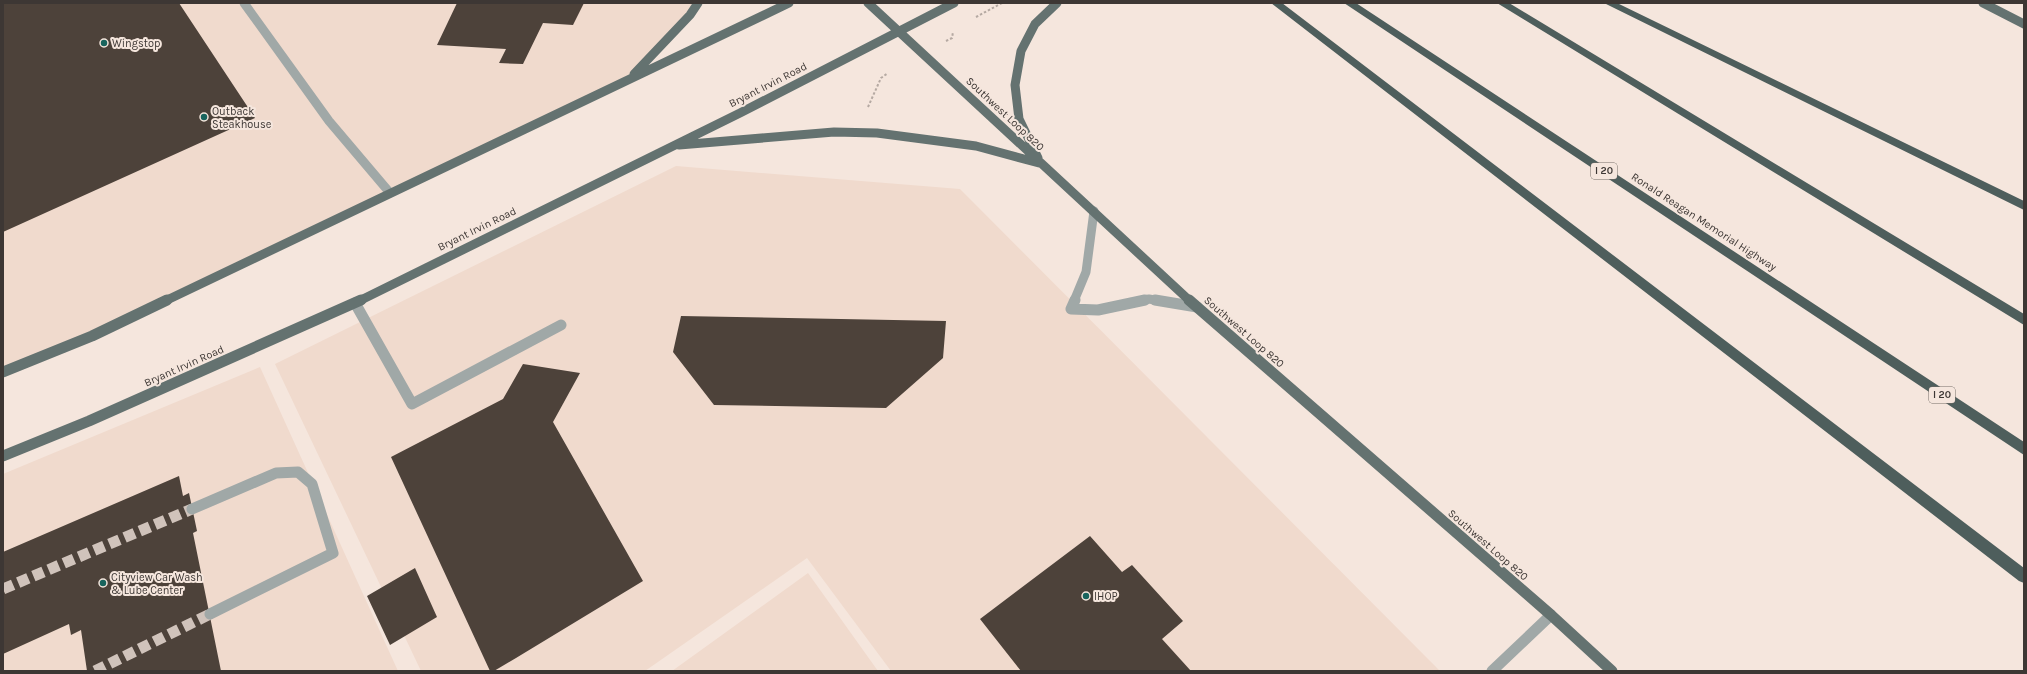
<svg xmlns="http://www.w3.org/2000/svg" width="2027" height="674" font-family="Karla,sans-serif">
	<rect width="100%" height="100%" fill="#f5e6dd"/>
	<path fill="#f0dacd" d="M3,3h695l-68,76 -627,293z
		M676,166l284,23 480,482h-549l-84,-113 -162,113h-224l-146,-307z
		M260,367l138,304h-395v-197z
		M808,573l70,98h-206z"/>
	<path fill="#4d423a" d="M3,3h176l76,115 -252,114z
		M457,3h127l-11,22 -30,-2 -20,41 -24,-1 7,-14 -69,-4z
		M681,316l265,5 -3,37 -57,50 -172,-3 -41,-53z
		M523,364l57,9 -27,49 90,159 -127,77 -22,13h-4l-99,-214 112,-58z
		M179,476l4,20 6,-3 8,38 -4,2 28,138h-134l-6,-41 -10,5 -2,-11 -66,30v-102z
		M1090,536l32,36 10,-7 51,56 -21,18 29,32h-170l-41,-52z
		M415,568l22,49 -47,28 -23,-49z"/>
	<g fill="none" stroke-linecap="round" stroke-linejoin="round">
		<path stroke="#d0c3bb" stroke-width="11" stroke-dasharray="11 5.5" stroke-linecap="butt" d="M3,589l189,-80
			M95,671l115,-57"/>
		<path stroke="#b5a9a2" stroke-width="2" stroke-dasharray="2.5 2" stroke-linecap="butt" d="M976,17l26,-14
			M946,41l6,-3 1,-6
			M868,107l13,-29 7,-5"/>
		<path stroke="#a0a8a7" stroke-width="9" d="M244,3l85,118 61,72
			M1074,301l12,-29 8,-61
			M1140,301l9,-2 12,2"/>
		<path stroke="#a0a8a7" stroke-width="11" d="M1075,300l-4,9 27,1 47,-10
			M1155,300l42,7
			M355,303l57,101 149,-79
			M192,509l84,-36 22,-1 14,12 21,69 -123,61
			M1492,671l59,-56"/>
		<path stroke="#647270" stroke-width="9" d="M868,3l322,298
			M1983,3l41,21
			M634,74l56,-59 8,-12
			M679,145l155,-13 43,1 99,13 63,17
			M1038,158l-19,-39 -4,-34 6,-34 14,-27 22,-21
			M165,301l624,-298
			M359,301l381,-188 214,-110"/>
		<path stroke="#647270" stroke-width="11" d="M1189,300l362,315 61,56
			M3,372l89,-36 75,-36
			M3,456l86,-35 272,-121"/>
		<path fill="#4e5e5c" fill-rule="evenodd" d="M1271,3h11l742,565v15l-5,-2z
			M1344,3h12l668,439v13z
			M1497,3h12l515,311v11z
			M1604,3h13l407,198v9z"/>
	</g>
	<g fill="#18645d" stroke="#f5e6dd" stroke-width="1.5">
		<circle cx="104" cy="43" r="4"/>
		<circle cx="204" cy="117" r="4"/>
		<circle cx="103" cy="583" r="4"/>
		<circle cx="1086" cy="596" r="4"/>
	</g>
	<g text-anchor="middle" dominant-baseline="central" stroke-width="4" stroke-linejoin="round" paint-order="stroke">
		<g fill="#f5e6dd" stroke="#746c67" stroke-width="1">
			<rect x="1591" y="163" width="26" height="16" rx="3"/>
			<rect x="1929" y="387" width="26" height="16" rx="3"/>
		</g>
		<g font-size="10" font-weight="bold" fill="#3d3734">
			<text x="1604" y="171">I 20</text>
			<text x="1942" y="395">I 20</text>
		</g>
		<g font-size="11" fill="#3d3734" stroke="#f5e6dd" text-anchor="start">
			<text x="112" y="43">Wingstop</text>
			<text x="212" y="111">Outback<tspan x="212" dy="13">Steakhouse</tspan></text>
			<text x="111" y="577">Cityview Car Wash<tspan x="111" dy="13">&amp; Lube Center</tspan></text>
			<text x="1094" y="596">IHOP</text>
		</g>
		<g font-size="11" fill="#3d3734" stroke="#f5e6dd">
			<text transform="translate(768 85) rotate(-27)">Bryant Irvin Road</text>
			<text transform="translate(1005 114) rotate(43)">Southwest Loop 820</text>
			<text transform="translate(1704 222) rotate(33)">Ronald Reagan Memorial Highway</text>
			<text transform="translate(477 229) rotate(-26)">Bryant Irvin Road</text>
			<text transform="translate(1244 332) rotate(41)">Southwest Loop 820</text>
			<text transform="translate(184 366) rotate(-24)">Bryant Irvin Road</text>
			<text transform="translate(1488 545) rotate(41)">Southwest Loop 820</text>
		</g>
	</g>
	<rect width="2027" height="674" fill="none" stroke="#3d3734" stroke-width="8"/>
</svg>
